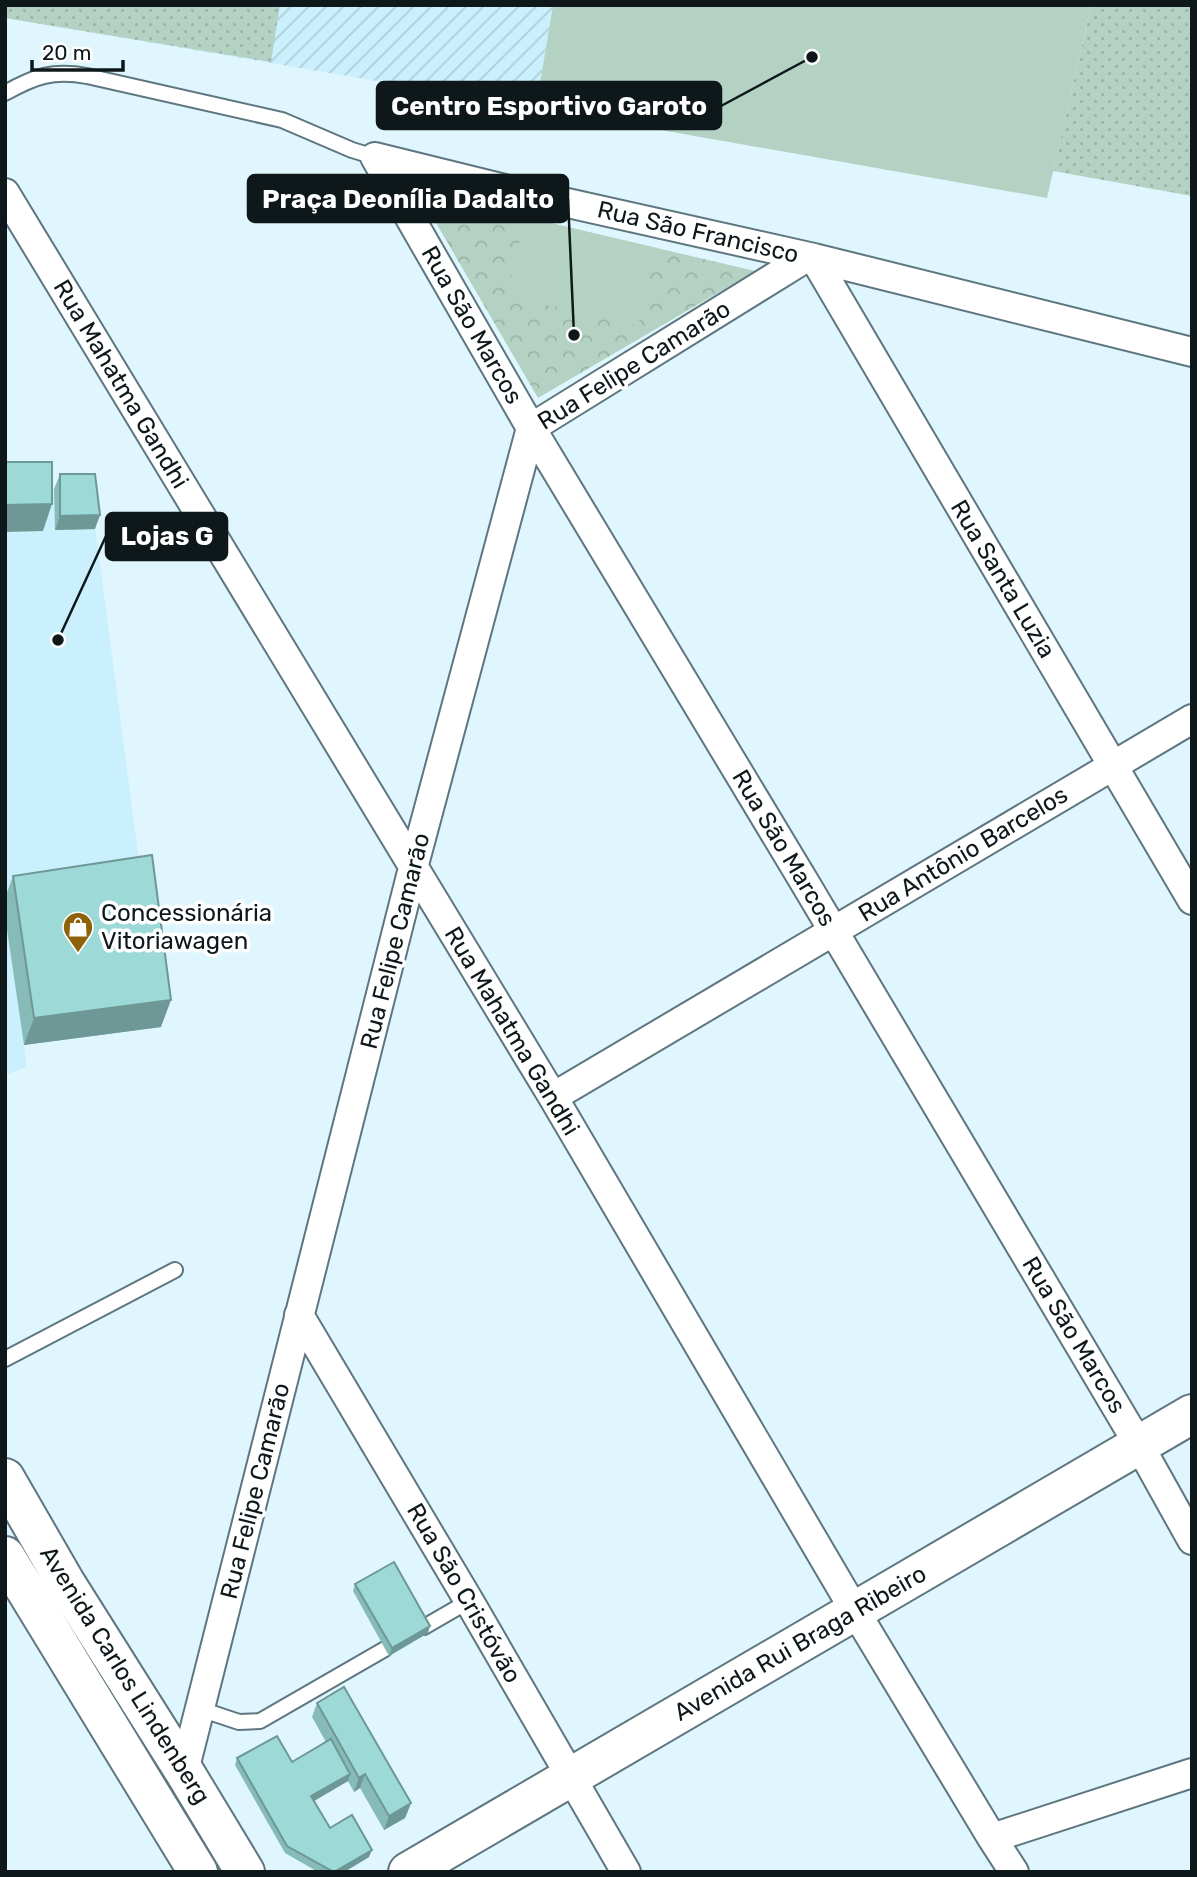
<svg xmlns="http://www.w3.org/2000/svg" width="1197" height="1877" font-family="Rubik,sans-serif">
	<defs>
		<pattern id="industrial-furrows" width="10" height="10" patternUnits="userSpaceOnUse" patternTransform="scale(1.75)"><rect width="10" height="10" fill="#cbf0fd"/><path d="M-1 1l2-2M0 10L10 0M9 11l2-2" fill="none" stroke="#adcdd8"/></pattern>
		<pattern id="grass-dots" width="8" height="8" patternUnits="userSpaceOnUse" patternTransform="scale(1.75)"><rect width="8" height="8" fill="#b4d2c3"/><path d="M2 2h.1M6 6h.1" fill="none" stroke="#9ab4a7" stroke-width="1.8" stroke-linecap="round"/></pattern>
		<pattern id="park-crowns" width="20" height="18" patternUnits="userSpaceOnUse" patternTransform="scale(1.75)"><rect width="20" height="18" fill="#b4d2c3"/><path d="M2 6a3 3 0 1 1 6 0M12 15a3 3 0 1 1 6 0" fill="none" stroke="#9ab4a7"/></pattern>
	</defs>
	<rect width="100%" height="100%" fill="#e0f6fe"/>
	<path fill="#cbf0fd" d="M90,488l71,539 -137,18 3,22 -22,8v-586z"/>
	<path fill="url(#industrial-furrows)" d="M5,5h548l-17,103 -531,-90z"/>
	<path fill="url(#grass-dots)" d="M5,5h275l-9,57 -266,-44z
		M1091,5h101v191l-139,-25z"/>
	<path fill="url(#park-crowns)" d="M418,192l337,79 -217,127z"/>
	<path fill="#b4d2c3" d="M553,5h538l-44,193 -511,-90z
		M525,217l131,31 -18,78 -131,-30z"/>
	<g fill="none" stroke-linecap="round" stroke-linejoin="round">
		<g stroke="#5e767f" stroke-width="18">
			<path id="lane" d="M5,93c30,-17 48,-23 82,-17l195,44 70,30 23,7
				M5,1359l170,-89
				M424,1627l45,-26
				M200,1709l39,13 21,-1 125,-72"/>
		</g>
		<g stroke="#5e767f" stroke-width="32">
			<path id="street" d="M375,157l156,271 274,455 334,562 53,95
				M375,157l130,32 309,69 378,94
				M5,193l548,904 302,514 137,227 22,34
				M814,258l378,642
				M553,1097l639,-378
				M299,1315l170,286 157,271
				M184,1771l229,-903 118,-440 276,-171
				M992,1838l200,-65"/>
		</g>
		<g stroke="#5e767f" stroke-width="42">
			<path id="secondary" d="M408,1872l784,-458"/>
		</g>
		<g stroke="#5e767f" stroke-width="42">
			<path id="primary" d="M5,1478l60,104 119,189 61,101
				M5,1556l193,316"/>
		</g>
		<use href="#lane" stroke="#fff" stroke-width="14"/>
		<use href="#street" stroke="#fff" stroke-width="28"/>
		<use href="#secondary" stroke="#fff" stroke-width="38"/>
		<use href="#primary" stroke="#fff" stroke-width="38"/>
	</g>
	<path fill="#87bbb8" d="M60,474l35,55 -40,1 -1,-41z
		M13,876l148,151 -137,18 -19,-129v-18z
		M355,1584l73,49 -39,23 -36,-65z
		M317,1703l94,100 -6,15 -21,12 -24,-42 -6,4 -6,-11 -34,20 16,27 39,29 -25,15h-26l-33,-19 -50,-88 2,-7 55,4 34,-20 -14,-25z"/>
	<path fill="#6e9896" d="M52,504l-9,27 -38,1v-27z
		M100,515l-5,14 -40,1 5,-14z
		M171,1000l-10,27 -137,18 10,-27z
		M430,1626l-2,7 -39,23 3,-8z
		M350,1774l-2,7 -39,23 2,-8z
		M365,1774l-5,14 -6,4 5,-14z
		M411,1803l-6,15 -21,12 5,-14z
		M372,1850l-3,7 -25,15h-10z"/>
	<path fill="#9dd9d6" stroke="#6e9896" stroke-width="2" d="M5,462h47v42l-47,1z
		M60,474h35l5,41 -40,1z
		M152,855l19,145 -137,18 -21,-142z
		M394,1562l36,64 -38,22 -37,-64z
		M344,1687l67,116 -22,13 -24,-42 -6,4 -42,-75z
		M277,1736l15,26 39,-23 19,35 -39,22 19,32 22,-13 20,35 -38,22 -47,-26 -50,-88z"/>
	<defs>
		<g id="shop-pin" transform="scale(1.575)"><path d="M0 17L-7.5 6A9.5 9.5 0 1 1 7.5 6Z" fill="#8e6209" stroke="#fff"/><path d="M-5-2.5h2.3a2.7 3.5 0 0 1 5.4 0H5L5.5 6h-11ZM-1.5-2.5h3a1.5 2.3 0 0 0-3 0Z" fill="#fff"/></g>
	</defs>
	<g fill-rule="evenodd">
		<use href="#shop-pin" x="78" y="927"/>
	</g>
	<g text-anchor="middle" dominant-baseline="central" stroke-width="7" stroke-linejoin="round" paint-order="stroke">
		<g font-size="24" fill="#0e181b" stroke="#fff">
			<text transform="translate(698 232) rotate(13)">Rua São Francisco</text>
			<text transform="translate(472 325) rotate(60)">Rua São Marcos</text>
			<text transform="translate(634 365) rotate(-32)">Rua Felipe Camarão</text>
			<text transform="translate(121 384) rotate(59)">Rua Mahatma Gandhi</text>
			<text transform="translate(1003 579) rotate(59)">Rua Santa Luzia</text>
			<text transform="translate(784 848) rotate(59)">Rua São Marcos</text>
			<text transform="translate(963 854) rotate(-31)">Rua Antônio Barcelos</text>
			<text transform="translate(395 941) rotate(-76)">Rua Felipe Camarão</text>
			<text transform="translate(512 1031) rotate(59)">Rua Mahatma Gandhi</text>
			<text transform="translate(1074 1335) rotate(59)">Rua São Marcos</text>
			<text transform="translate(255 1491) rotate(-76)">Rua Felipe Camarão</text>
			<text transform="translate(464 1593) rotate(60)">Rua São Cristóvão</text>
			<text transform="translate(800 1643) rotate(-30)">Avenida Rui Braga Ribeiro</text>
			<text transform="translate(125 1675) rotate(58)">Avenida Carlos Lindenberg</text>
		</g>
		<g font-size="24" fill="#0e181b" stroke="#fff" text-anchor="start">
			<text x="101" y="913">Concessionária<tspan x="101" dy="28">Vitoriawagen</tspan></text>
		</g>
	</g>
	<path fill="none" stroke="#0e181b" stroke-width="2.5" d="M812 57L721 106M574 335L568 199M58 640L106 536"/>
	<g fill="#0e181b" stroke="#fff" stroke-width="2.5">
		<circle cx="812" cy="57" r="7"/>
		<circle cx="574" cy="335" r="7"/>
		<circle cx="58" cy="640" r="7"/>
	</g>
	<g fill="#0e181b" stroke="#0e181b" stroke-width="2.5">
		<rect x="377" y="82" width="344" height="47" rx="7"/>
		<rect x="248" y="175" width="320" height="47" rx="7"/>
		<rect x="106" y="513" width="121" height="47" rx="7"/>
	</g>
	<g font-size="26" text-anchor="middle" font-weight="bold" fill="#fff">
		<text x="549" y="115">Centro Esportivo Garoto</text>
		<text x="408" y="208">Praça Deonília Dadalto</text>
		<text x="167" y="545">Lojas G</text>
	</g>
	<rect width="1197" height="1877" fill="none" stroke="#0e181b" stroke-width="14"/>
	<path d="M32 60v10h91v-10" fill="none" stroke="#0e181b" stroke-width="3.5"/>
	<text x="42" y="60" font-size="21" fill="#0e181b" stroke="#ffffff" stroke-width="5" paint-order="stroke">20 m</text>
</svg>
